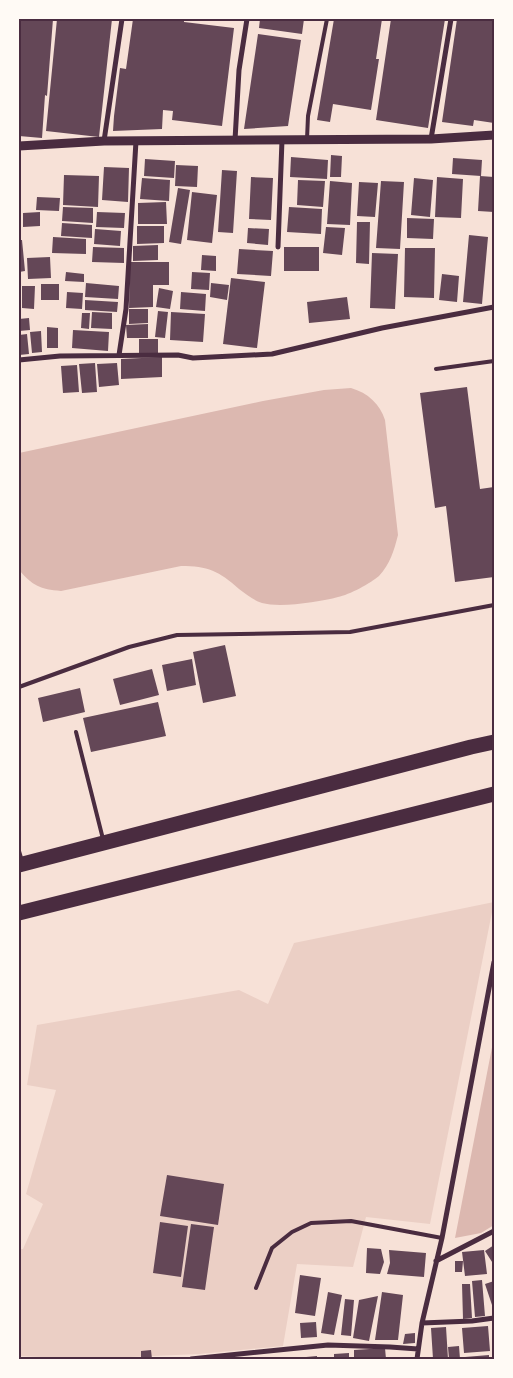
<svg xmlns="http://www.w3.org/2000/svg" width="513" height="1378" font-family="'Noto Serif',serif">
	<rect width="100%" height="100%" fill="#f7e1d7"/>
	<path fill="#ebcfc5" d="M494,902l-64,322 -64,-7 -13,50 -56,-3 -14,82 -84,8 -114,5 -66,-3v-107h4l20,-45 -17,-10 30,-104 -29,-5 10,-60 202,-35 29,14 26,-61z"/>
	<path fill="#dcb8b0" d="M351,388c17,5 29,16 34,32l13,115c-4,16 -8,29 -19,41 -8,7 -30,19 -41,21 -18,5 -58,11 -76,6 -9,-3 -15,-8 -23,-14 -20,-18 -31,-23 -58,-23l-120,25c-21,-2 -28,-5 -42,-21v-117l244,-52 61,-11z
		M494,1037v188l-13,8 -26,5z"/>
	<path fill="#644757" d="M19,19h34l-6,77 -2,-1 -3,43 -23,-2z
		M57,19h55l-13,118 -53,-6z
		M133,19h51v3l50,6 -12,98 -50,-6 1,-9 -10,-1 -1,19 -49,2 1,-15 6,-48 6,1z
		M260,19h44l-2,15 -43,-6z
		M334,19h48l-6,40h3l-8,51 -38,-6 -3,18 -13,-2z
		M391,19h54l-17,109 -52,-8z
		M457,19h37v104l-20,-3 -1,6 -31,-4z
		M258,34l43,6 -13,86 -44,3z
		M331,155l11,1 -1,21h-11z
		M291,157l37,3 -1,19 -37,-2z
		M453,158l29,2 -1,16 -29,-2z
		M145,159l30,2 -1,17 -30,-2z
		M176,165l22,1 -1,21 -22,-1z
		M104,167l25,1 -1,34 -26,-2z
		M222,170l15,1 -4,62 -15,-1z
		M64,175l35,1 -1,31 -35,-2z
		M480,176l14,1v35l-16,-1z
		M251,177l22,1 -2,42 -22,-1z
		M437,177l26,2 -2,39 -26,-1z
		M142,178l28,2 -1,21 -29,-2z
		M414,178l19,2 -3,37 -19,-2z
		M298,180l27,1 -2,26 -26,-2z
		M330,181l22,2 -2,42 -23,-1z
		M381,181l23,1 -4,67 -24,-1z
		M359,182l19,1 -3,34 -18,-1z
		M178,188l12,2 -9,54 -12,-2z
		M192,192l25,3 -5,48 -25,-3z
		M37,197l23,1 -1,13 -23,-1z
		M166,202l1,22h-29v-21z
		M63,207l30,1v15l-31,-2z
		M289,207l33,2 -1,25 -34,-2z
		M40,212v14l-17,1v-14z
		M97,212l28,1 -1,15 -28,-1z
		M407,218l27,1 -1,20 -26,-1z
		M357,222h13l-1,42 -13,-1z
		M62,223l30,2v13l-31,-2z
		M137,226h27v17l-27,1z
		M326,227l19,1 -3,27 -19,-2z
		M248,228l21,1 -1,16 -21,-2z
		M95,229l26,2 -1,15 -26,-2z
		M469,235l19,2 -6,67 -19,-2z
		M53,237l33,2v15l-34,-1z
		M19,240h3l3,31 -6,1z
		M158,245v15l-25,1v-15z
		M93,247l31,1v15l-32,-1z
		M284,247h35v24h-35z
		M405,248h30l-1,50 -30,-1z
		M239,249l34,2 -2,25 -34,-2z
		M372,253l26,1 -3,55 -25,-1z
		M202,255l14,1v15l-15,-1z
		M50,257l1,21 -23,1 -1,-21z
		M130,262h39v23h-16v22l-24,1z
		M66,272l18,2v8l-19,-1z
		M192,272l18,1 -1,17 -18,-1z
		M442,274l17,2 -2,26 -18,-2z
		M231,278l34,4 -8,66 -34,-4z
		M86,283l33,3 -1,13 -33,-2z
		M211,283l18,2 -2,15 -17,-3z
		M41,284h18v16h-18z
		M22,286h13l-1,23 -12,-1z
		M159,288l14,3 -3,18 -14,-2z
		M67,292l16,1 -1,16 -16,-1z
		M181,292l25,2 -1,17 -25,-2z
		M347,297l3,22 -41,4 -2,-21z
		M85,300l33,2 -1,10 -32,-2z
		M129,309h19v14l-19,1z
		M158,311l10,1 -3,26 -10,-1z
		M92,312l20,1v16l-21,-1z
		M171,312l34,2 -2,28 -33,-2z
		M82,313h8l-1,16 -8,-1z
		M29,318l1,12 -11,1v-12z
		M148,324v14h-21l-1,-13z
		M47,327l11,1v20h-11z
		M73,330l36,2 -1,19 -36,-3z
		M41,331l1,21 -10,1 -2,-21z
		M27,334l2,20 -10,1v-20z
		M139,339h19v14h-19z
		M162,357v20l-41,2v-20z
		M95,363l2,29 -15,1 -3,-29z
		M117,363l2,22 -20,2 -2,-23z
		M77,365l2,27 -16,1 -2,-27z
		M467,387l13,102 14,-2v90l-39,5 -9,-76 -11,2 -15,-115z
		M225,645l11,51 -33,7 -10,-51z
		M192,659l4,26 -29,6 -5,-26z
		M152,669l7,26 -39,10 -7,-26z
		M80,688l5,24 -42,10 -5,-24z
		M158,702l8,34 -75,16 -8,-34z
		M167,1175l57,9 -6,41 -58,-9z
		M160,1222l28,4 -7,51 -28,-4z
		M191,1224l23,3 -9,63 -23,-3z
		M494,1245v20l-9,-14z
		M367,1248l14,1 3,13 -4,12 -14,-1z
		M389,1250l37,3 -2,24 -37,-3 3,-11z
		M484,1250l3,24 -22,2 -3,-24z
		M455,1261h8l-1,11h-7z
		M300,1275l21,3 -6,38 -20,-3z
		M482,1280l3,36 -10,1 -3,-36z
		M494,1281v30l-9,-27z
		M462,1284h8l2,34 -9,1z
		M328,1292l14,3 -8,40 -13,-2z
		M382,1292l21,3 -5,45h-23z
		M378,1296l-9,45 -16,-3 6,-38z
		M345,1299l9,1 -3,36 -10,-1z
		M316,1322l1,15 -16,1 -1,-15z
		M488,1326l2,25 -26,2 -2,-25z
		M446,1327l2,32h-15l-2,-31z
		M415,1333v10l-12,1 2,-10z
		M459,1346l1,13h-11l-1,-12z
		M385,1348l1,11h-32v-9z
		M151,1350l1,9h-11v-8z
		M349,1353v6h-15v-5z
		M489,1355v4h-24v-2z
		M317,1356v3h-22v-1z"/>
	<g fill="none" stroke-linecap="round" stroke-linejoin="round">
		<path stroke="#4a2c40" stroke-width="4" d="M307,139l1,-23 19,-97
			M436,369l58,-8
			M19,687l110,-40 48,-12 173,-3 144,-27
			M76,732l27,107
			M19,851l3,10
			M256,1288l16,-40 20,-16 19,-9 40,-2 91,17"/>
		<path stroke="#4a2c40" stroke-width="5" d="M431,139l20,-120
			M235,140l4,-70 8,-51
			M104,141l18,-122
			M278,247l4,-107
			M119,355l7,-46 10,-168
			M19,360l41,-4 118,-1 15,3 79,-4 110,-26 112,-21
			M436,1261l58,-30
			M422,1323l50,-2 22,-3
			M191,1359l137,-14 62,2 28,2
			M417,1359l5,-36 20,-85 52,-276"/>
		<path stroke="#4a2c40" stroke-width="9" d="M19,146l85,-5 327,-2 63,-4"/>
		<path stroke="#4a2c40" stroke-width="15" d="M19,865l452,-118 23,-5
			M19,913l475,-119"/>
	</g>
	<rect width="513" height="1378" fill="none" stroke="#fffaf5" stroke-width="40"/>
	<rect x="20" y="20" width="473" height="1338" fill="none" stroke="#4a2c40" stroke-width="2"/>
</svg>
